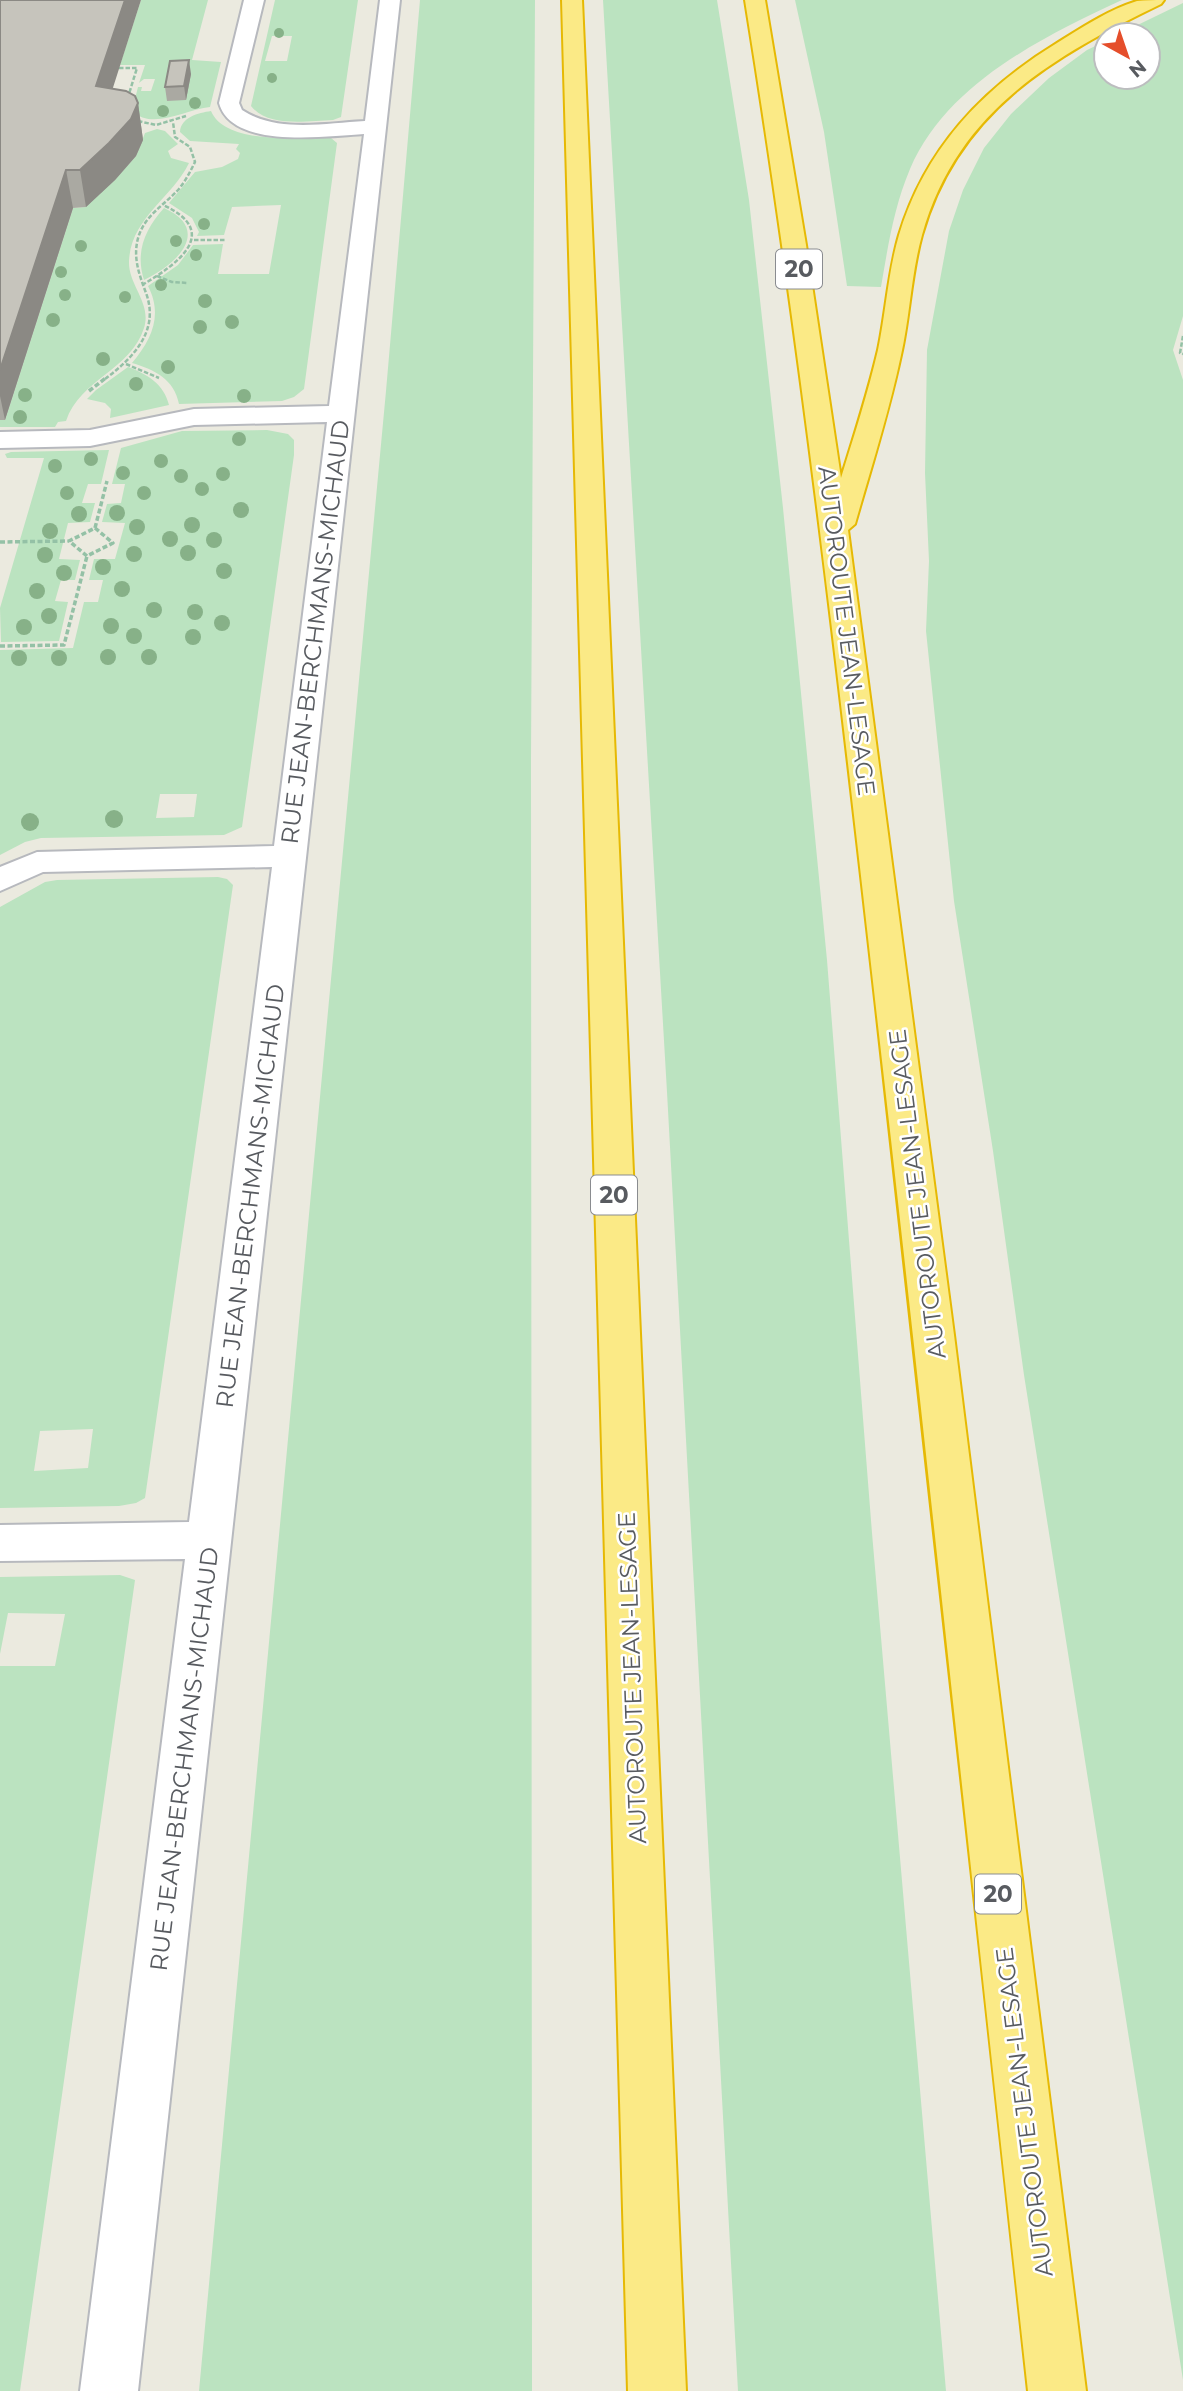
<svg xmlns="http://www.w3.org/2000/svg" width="1183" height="2391" font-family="Montserrat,sans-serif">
	<rect width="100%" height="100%" fill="#ebeadf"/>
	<path fill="#bbe3c0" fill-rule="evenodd" d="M141,0h67l-16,60 29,2 -11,45c-24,2 -57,24 -78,4l6,-24h4l-1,4h10l4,-12h-11l-5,4 6,-18h-25z
		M275,0h83l-17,117 -8,3c-25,1 -65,8 -82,-14zM272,36h20l-5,25h-22z
		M420,0h115l-4,760 1,1631h-333l187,-2000z
		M603,0h114l32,200 34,308 44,452 45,573 74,858h-208l-71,-1299z
		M795,0h327c-79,37 -175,83 -212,169 -16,38 -22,77 -29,118l-34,-1 -23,-154z
		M1183,3v313l-10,34 10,30v2000l-159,-1005 -31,-224 -39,-250 -28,-270 3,-70 -4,-88 2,-123 22,-119 14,-41 21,-42 27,-34 38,-36 38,-28 19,-9v36h42v-42h-31z
		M211,111c14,33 83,27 113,26l7,1 6,5 -33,246 -10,8 -12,4 -103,3c-5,-25 -24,-34 -47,-41 20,-24 31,-48 16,-77l30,-21 15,-20 30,-1 -5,30h51l12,-69 -49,2 -8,28 -27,1 2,-4 -7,-14 -23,-15 26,-31 27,-5 16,-8 2,-6 -4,-4 3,-5 -49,-3 -10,-9c1,-15 18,-19 31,-21z
		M157,129l8,2 13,13 -10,7 3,7 18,5c-17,35 -58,55 -60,98 -1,24 23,42 15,67 -13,42 -64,51 -78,93l-8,1 -3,5h-55v-7h5l68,-212 13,-1 32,-42h10l8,-9 9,-23z
		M164,208c49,22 12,57 -20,72 -9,-28 1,-51 20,-72z
		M128,367c19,7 36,17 41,38l-59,13 1,-9 -6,-6 -18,-4 9,-9z
		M267,430l21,4 6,6v15l-52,372 -18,8 -183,3 -16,4 -25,13v-205l73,-2 11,-46h14l5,-22h-14l5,-21h21l10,-36 -23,-1 5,-18 14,-1 4,-19h-13l9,-36 61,-17zM160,794h37l-3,23 -38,1z
		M109,450l-8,34h-13l-6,19h13l-5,19 -22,1 -9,36 21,1 -5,20h-14l-6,21 13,1 -9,39 -58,1 -1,-34 44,-150h-37l-2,-4 6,-2z
		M218,877l9,2 6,6 -88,613 -9,5 -17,3 -119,2v-601l45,-25 12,-2zM93,1429l-5,39 -54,3 6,-40z
		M120,1575l15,5 -115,811h-20v-725h55l10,-52 -57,-1 -8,41v-77z"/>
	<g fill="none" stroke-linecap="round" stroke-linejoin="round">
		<g stroke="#b7b9be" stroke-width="4">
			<path id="minor" d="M244,0h20l-25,103 3,7c35,23 83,13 123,11l15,-121h20l-262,2391h-58l105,-832 -185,2v-36l189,-3 83,-655 -229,5 -43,19v-24l37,-15 237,-6 53,-424 -133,3 -104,21 -90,2v-16l90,-2 104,-21 135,-3 35,-272c-38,2 -132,16 -145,-31z"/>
		</g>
		<g stroke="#e6b904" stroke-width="4">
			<path id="highway" d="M562,0h20l104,2391h-58z
				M745,0h20l41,245 35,233c13,-42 27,-85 37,-128 8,-38 10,-78 21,-115 26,-86 83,-146 158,-192 24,-15 53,-34 80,-42 8,-1 18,-1 27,-1l-3,4c-109,53 -204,107 -239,231 -11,39 -12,81 -21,120 -12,57 -30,113 -46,169l-7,6 106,805 132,1056h-58c-51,-461 -99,-922 -152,-1383 -38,-337 -77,-673 -131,-1008z"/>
		</g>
		<path stroke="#94c1a6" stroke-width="2.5" stroke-dasharray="4.5 2" stroke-linecap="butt" d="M119,68h18l-9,29
			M138,121l18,4 30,-9
			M194,240h31
			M157,276l15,6 16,1
			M142,285c36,-21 80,-53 21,-80
			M1183,336l-3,17 3,1
			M126,364l33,14
			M105,379c28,-21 55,-48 41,-86 -7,-19 -14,-37 -7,-58 7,-20 25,-30 39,-45 7,-8 12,-18 17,-28l-5,-15 -15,-10 -2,-15"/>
		<path stroke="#94c1a6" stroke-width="3.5" stroke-dasharray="5 2.5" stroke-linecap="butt" d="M89,391l18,-14
			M95,528l18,15 -26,13 -18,-15z
			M95,528l12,-47
			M0,542l69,-1
			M0,646l64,-1 23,-89"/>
		<use href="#minor" fill="#fff" fill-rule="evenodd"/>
		<use href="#highway" fill="#fbea86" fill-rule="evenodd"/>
	</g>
	<g fill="#87b188">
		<circle cx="279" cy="33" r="5"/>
		<circle cx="272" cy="78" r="5"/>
		<circle cx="195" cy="103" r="6"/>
		<circle cx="163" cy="111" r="6"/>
		<circle cx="204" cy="224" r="6"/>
		<circle cx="176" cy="241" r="6"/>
		<circle cx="81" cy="246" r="6"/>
		<circle cx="196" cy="255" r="6"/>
		<circle cx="61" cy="272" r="6"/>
		<circle cx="161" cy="285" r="6"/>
		<circle cx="65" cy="295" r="6"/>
		<circle cx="125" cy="297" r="6"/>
		<circle cx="205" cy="301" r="7"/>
		<circle cx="53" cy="320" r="7"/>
		<circle cx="232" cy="322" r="7"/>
		<circle cx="200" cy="327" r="7"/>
		<circle cx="103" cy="359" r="7"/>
		<circle cx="168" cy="367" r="7"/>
		<circle cx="136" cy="384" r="7"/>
		<circle cx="25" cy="395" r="7"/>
		<circle cx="244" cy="396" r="7"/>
		<circle cx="20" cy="417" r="7"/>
		<circle cx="239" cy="439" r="7"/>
		<circle cx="91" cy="459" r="7"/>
		<circle cx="161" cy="461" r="7"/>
		<circle cx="55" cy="466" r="7"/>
		<circle cx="123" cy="473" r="7"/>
		<circle cx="223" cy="474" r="7"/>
		<circle cx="181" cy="476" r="7"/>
		<circle cx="202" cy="489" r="7"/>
		<circle cx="67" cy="493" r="7"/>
		<circle cx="144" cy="493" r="7"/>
		<circle cx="241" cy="510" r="8"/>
		<circle cx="117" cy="513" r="8"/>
		<circle cx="79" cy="514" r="8"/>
		<circle cx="192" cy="525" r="8"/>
		<circle cx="137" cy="527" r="8"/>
		<circle cx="50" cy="531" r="8"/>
		<circle cx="170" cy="539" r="8"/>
		<circle cx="214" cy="540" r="8"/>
		<circle cx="188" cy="553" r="8"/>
		<circle cx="134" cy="554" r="8"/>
		<circle cx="45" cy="555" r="8"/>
		<circle cx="103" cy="567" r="8"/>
		<circle cx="224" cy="571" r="8"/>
		<circle cx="64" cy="573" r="8"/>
		<circle cx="122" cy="589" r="8"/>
		<circle cx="37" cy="591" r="8"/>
		<circle cx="154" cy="610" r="8"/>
		<circle cx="195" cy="612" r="8"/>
		<circle cx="49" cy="616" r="8"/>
		<circle cx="222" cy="623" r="8"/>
		<circle cx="111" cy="626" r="8"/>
		<circle cx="24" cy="627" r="8"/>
		<circle cx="134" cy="636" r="8"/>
		<circle cx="193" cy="637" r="8"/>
		<circle cx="108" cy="657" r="8"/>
		<circle cx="149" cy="657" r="8"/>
		<circle cx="19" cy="658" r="8"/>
		<circle cx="59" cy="658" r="8"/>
		<circle cx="114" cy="819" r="9"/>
		<circle cx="30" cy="822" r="9"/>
	</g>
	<path fill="#aaa9a2" d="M0,0l113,89 25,14 5,37 -7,16 -21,24 -29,27 -13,1 -68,212h-5z
		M191,74l-5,26 -19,1 -2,-14z"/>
	<path fill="#8b8984" d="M125,0h16l-39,122 -6,-36z
		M189,60l2,14 -5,26 -2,-14z
		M138,103l5,37 -7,16 -21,24 -29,27 -6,-37z
		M66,170l7,38 -68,212 -5,-24v-26z"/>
	<path fill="#c6c4bc" stroke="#8b8984" stroke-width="2" d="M0,0h125l-29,86 30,5 9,5 3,7 -7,16 -22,24 -29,27h-14l-66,200z
		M189,60l-5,26 -19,1 5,-26z"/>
	<g text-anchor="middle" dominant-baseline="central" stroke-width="5" stroke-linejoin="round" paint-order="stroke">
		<g fill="#fff" stroke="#8a8c90" stroke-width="2">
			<rect x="776" y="249.5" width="46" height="39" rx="5"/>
			<rect x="591" y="1175.5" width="46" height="39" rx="5"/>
			<rect x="975" y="1874.5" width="46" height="39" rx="5"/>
		</g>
		<g font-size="23" font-weight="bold" fill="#585b60">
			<text x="799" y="269">20</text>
			<text x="614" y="1195">20</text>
			<text x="998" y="1894">20</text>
		</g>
		<g font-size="24" fill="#585b60" stroke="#fff">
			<text transform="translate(847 631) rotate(83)">AUTOROUTE JEAN-LESAGE</text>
			<text transform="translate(315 632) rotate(-83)">RUE JEAN-BERCHMANS-MICHAUD</text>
			<text transform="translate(917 1194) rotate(-97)">AUTOROUTE JEAN-LESAGE</text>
			<text transform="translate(250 1196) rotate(-83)">RUE JEAN-BERCHMANS-MICHAUD</text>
			<text transform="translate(632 1678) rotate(-92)">AUTOROUTE JEAN-LESAGE</text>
			<text transform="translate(184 1759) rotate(-83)">RUE JEAN-BERCHMANS-MICHAUD</text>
			<text transform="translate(1024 2112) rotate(-97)">AUTOROUTE JEAN-LESAGE</text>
		</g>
	</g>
	<g transform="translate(1127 56) rotate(140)"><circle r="33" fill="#ffffff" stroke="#bcbdbf" stroke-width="2"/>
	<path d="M0-5L12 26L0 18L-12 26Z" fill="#e54e2b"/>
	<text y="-10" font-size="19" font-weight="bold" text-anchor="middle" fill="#585b60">N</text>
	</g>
</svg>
